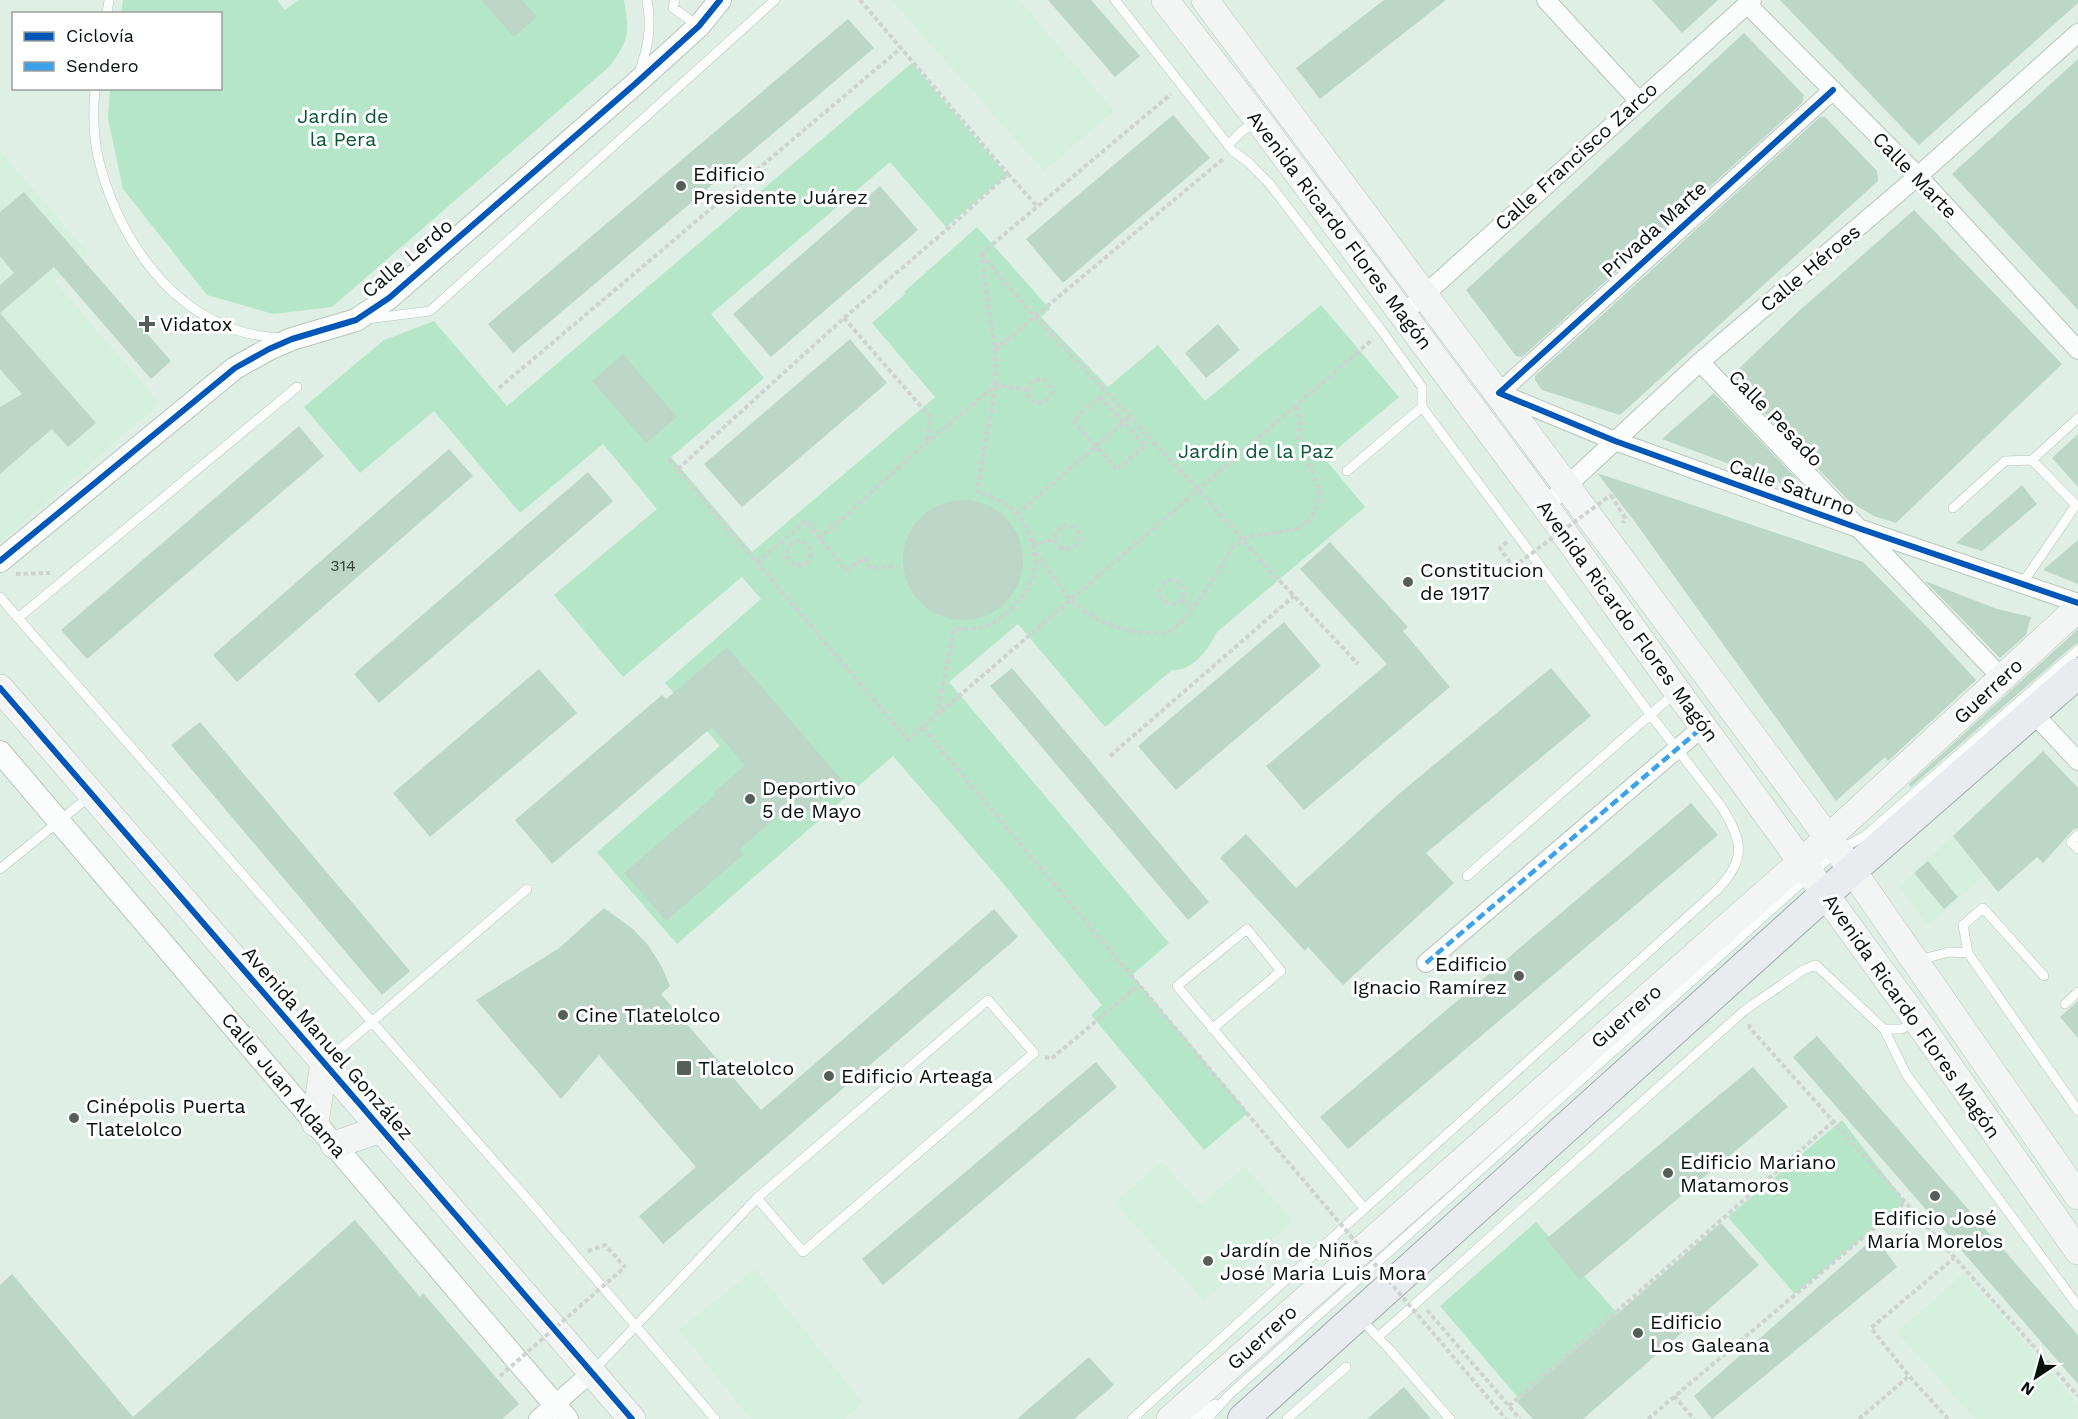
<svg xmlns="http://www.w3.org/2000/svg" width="2078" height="1419" font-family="'Work Sans',sans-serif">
	<rect width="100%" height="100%" fill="#dfefe5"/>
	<path fill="#d5f0df" d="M891,0h128l95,111 -70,60z
		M0,151l88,102 -33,29 105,121 -160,140z
		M1953,836l31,39 -56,51 -29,-40z
		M1161,1161l40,44 43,-39 49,55 -89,80 -89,-98z
		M755,1269l108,134 -19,16h-93l-72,-89z
		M1964,1273l114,131 -1,15h-102l-78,-87z"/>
	<path fill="#b6e6c9" d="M123,0h154l8,10 13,-10h326c5,33 6,38 -14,66l-278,241 -59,7 -66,-19 -84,-106 -15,-70 2,-30 110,-1v-74l-99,-1z
		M912,63l95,112 -61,52 -56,-65 -179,152 53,64 -93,79 81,95 183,-155 -63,-74 33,-29 -1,-2 73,-65 73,82 -9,8 67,70 50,-42 47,56 116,-96 78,92 -74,62 40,48 -148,125c-8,16 -24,40 -45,38l-67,57 -87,-103 -69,58 220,261 -37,32 116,138 -44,37 -113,-135 11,-10 -100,-123 -109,-126 -216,188 -80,-92 123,-106 -55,-63 96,-84 -19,-22 -119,100 -69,-82 103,-86 -54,-65 -83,69 -86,-102 -74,62 -56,-66 80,-67 50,-19 73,85z
		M1842,1120l63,82 -110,92 -67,-77z
		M1536,1222l82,92 -98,86 -80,-94z"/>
	<path fill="#bcd6c7" d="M481,0h41l15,17 -23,20z
		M1048,0h43l49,56 -25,21z
		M1384,0h62l-126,99 -24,-31z
		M1652,0h66l-36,33z
		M1780,0h298v3l-159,142z
		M848,19l26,29 -361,305 -25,-29z
		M1744,33l60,62 -2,8 -280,254 -6,-1 -50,-66z
		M2078,59v251l-126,-136z
		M1173,115l37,43 -147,125 -37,-44z
		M1820,117h5l52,54 1,10 -258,234 -78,-25 -7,-10v-4z
		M880,186l38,44 -147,127 -38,-43z
		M24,192l147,169 -20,18 -97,-112 -54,46 96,110 -28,24 -16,-18 -52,45v-67l22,-13 -22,-25v-84l14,-12 -14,-17v-44z
		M1914,210l148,154 -166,159 -22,-7 -24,-14 -120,-125 69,-66z
		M1218,324l22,26 -34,28 -21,-25z
		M850,339l37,44 -145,124 -38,-43z
		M623,354l54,63 -31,26 -54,-62z
		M1714,393l82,85 -10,7 -124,-46z
		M299,426l25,30 -237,203 -26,-29z
		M2078,434v53l-26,-29z
		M449,449l24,27 -236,206 -24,-27z
		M588,472l25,29 -234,202 -25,-29z
		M1597,473l266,89 67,68 46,50 -88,81 -3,-4 -49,44 -201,-279z
		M2022,485l15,19 -55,47 -26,-8z
		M903 560a60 60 0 1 1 120 0a60 60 0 1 1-120 0Z
		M2078,540v44l-35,-14z
		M1330,542l78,85 -5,4 47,56 -146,123 -38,-44 121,-102 -87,-95z
		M1925,581l72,28 34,8 -5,18 -26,23z
		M1284,622l37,44 -145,124 -38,-44z
		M2078,629v14l-4,2 -163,142 -2,-3z
		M727,647l116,134 -48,42 -11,-12 -44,38 4,5 -78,67 -42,-48 91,-78 -2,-2 32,-28 -33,-38 -160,137 -37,-44 147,-125 4,4z
		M1012,668l197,234 -21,18 -198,-234z
		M1551,668l40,48 -165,137 28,30 -111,102 -35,-38 -3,4 -85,-93 26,-24 50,54 104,-95z
		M539,669l38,44 -147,124 -37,-44z
		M200,722l210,249 -28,24 -211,-250z
		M2043,751l35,37v40l-5,2 -30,33 -6,-6 -39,35 -45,-56z
		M1691,803l27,32 -370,314 -28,-32z
		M1928,861l30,36 -14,12 -30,-36z
		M604,908l29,21 15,16 14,22 8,19 -9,8 100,116 233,-201 24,28 -355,307 -24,-28 57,-49 -97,-112 -38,44 -85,-99 82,-51z
		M2078,1001v37l-18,-21z
		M1817,1036l261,299v49l-285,-327z
		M1096,1062l21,25 -234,198 -21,-26z
		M1753,1067l35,40 -208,173 -34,-41z
		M355,1220l65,77 3,-4 96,111 -17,15h-502v-134l12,-11 121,143z
		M1721,1223l38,42 -176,154h-50l-16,-17z
		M1875,1237l22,30 -185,152 -18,-23z
		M1089,1357l25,28 -40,34h-57z
		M1404,1387l27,32h-64z"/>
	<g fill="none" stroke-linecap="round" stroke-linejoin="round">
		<g stroke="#b9c5bd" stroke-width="10">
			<path id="service" d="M675,0l-2,8 26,18
				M1115,0l118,151 15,11 21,21 113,148 40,56v20l228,307 71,92c22,35 26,53 -4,84l-585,529
				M107,14l2,-14
				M639,73c9,-25 13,-46 8,-73
				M95,88c-2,23 -2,46 3,69 17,71 63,147 136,172 14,6 29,7 44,9
				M1228,145l13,-13 15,-11
				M367,319l63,-8 345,-311
				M297,387l-279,231 519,592 178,209
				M1347,471l75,-64
				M1953,508l52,-47 27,-1
				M2022,584l54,-79 -44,-45 46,-42
				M0,597l18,21
				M2078,835l-7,7 7,7
				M0,869l90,-73
				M1467,876l208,-183
				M1968,953l-5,-28 20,-17 61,68
				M1919,960l30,-8 19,1 110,158
				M2065,1004l13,-12
				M1212,1029l69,-58 -34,-42 -70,57 187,222
				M1884,1029h18l12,-8
				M326,1061l201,-172
				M1360,1318l31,33 59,68
				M1378,1337l367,-327 58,-40 13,-5 68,64 22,45 172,232
				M593,1371l164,-173 231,-198 46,53 -231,199 -46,-54
				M1193,1419l22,-15
				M1207,1419l23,-25 607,-543 28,-15 213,-186
				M1287,1419l59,-52"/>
		</g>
		<g stroke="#b9c5bd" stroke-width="20">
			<path id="minor" d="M1546,0l92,100
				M1747,4l171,172 160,174
				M1833,90l-334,303 116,48 243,87 220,75
				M1403,314l349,-314
				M1700,362l302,316
				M1545,506l155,-144 218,-186 160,-143
				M2033,713l45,48
				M1426,963l278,-237
				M538,1419l53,-46"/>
		</g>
		<g stroke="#b9c5bd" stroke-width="24">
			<path id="tertiary" d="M0,561l235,-193 34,-19 23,-10 64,-19 33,-22 246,-214 64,-58 21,-26
				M0,752l567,667"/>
		</g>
		<g stroke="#b9c5bd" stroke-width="28">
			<path id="secondary" d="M1165,0l93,120 287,386 132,185 239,328 162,232
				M1205,0l647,870 226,326
				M0,688l632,731
				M315,1123l9,-60
				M334,1145l47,-16
				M1170,1419l658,-581 250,-230"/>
		</g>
		<g stroke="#a4acaf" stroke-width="32">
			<path id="primary" d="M1243,1419l582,-525 253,-221"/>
		</g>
		<path stroke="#ced2d0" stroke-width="4" stroke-dasharray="4.5 3" stroke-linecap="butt" d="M860,0l148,174
			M981,254l53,62 165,174 65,74 94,100
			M981,254l190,-160
			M844,318l87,100 -5,25
			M995,350l228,-191
			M1027 391a12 12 0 1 1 24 0a12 12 0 1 1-24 0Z
			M499,388l402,-340
			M1100,397l45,48 -28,25 -44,-49z
			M669,459l239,281 465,-401
			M678,469l166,-151 100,-86 64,-58 29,32
			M1611,495l14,23 -2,5
			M1017,514l113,-97
			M1055 537a12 12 0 1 1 24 0a12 12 0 1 1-24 0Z
			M819,539l106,-95 71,-59 31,5
			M787 553a12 12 0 1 1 24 0a12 12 0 1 1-24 0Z
			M1507,542l-7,6 13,19
			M1033,545l22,-6
			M1035,553c15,15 24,36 40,51 22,18 48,28 76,29 4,0 10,1 14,0 20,-5 56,-67 68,-86l14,-10 49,-8 14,-9 9,-20v-12l-21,-50 3,-13 -4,-20
			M757,563l49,-42 40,49 19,-12 5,10 28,-2
			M16,574l34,-1
			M1160 592a12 12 0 1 1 24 0a12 12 0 1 1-24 0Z
			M1182,600l10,7
			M937,715l17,-86c9,-1 23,1 32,-3 19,-8 43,-31 48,-53 4,-21 -5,-48 -21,-63 -10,-9 -24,-14 -36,-19l19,-106 -1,-35 -14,-96
			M923,728l354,421
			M1110,756l184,-160
			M1749,1024l1,4 328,368
			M1045,1057l6,2 88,-74
			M588,1251l17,-6 20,22
			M1427,1310l93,109
			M1674,1396l20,23
			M1509,1406l325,-285
			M1648,1419l257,-217
			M1859,1419l50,-43
			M1948,1419l-39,-43 -38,-48 83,-70"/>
		<use href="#service" stroke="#fafdfb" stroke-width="9"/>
		<use href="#minor" stroke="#fafdfb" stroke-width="18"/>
		<use href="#tertiary" stroke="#fafdfb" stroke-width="22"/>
		<use href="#secondary" stroke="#f3f5f5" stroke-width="27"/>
		<use href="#primary" stroke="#e9ecef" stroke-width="30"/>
		<path stroke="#ced2d0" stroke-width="4" stroke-dasharray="4.5 3" stroke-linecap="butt" d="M1513,567l98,-72
			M1277,1149l229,270
			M500,1376l125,-109"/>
		<path stroke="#3ca1e9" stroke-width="4.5" stroke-dasharray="9 4.5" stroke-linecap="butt" d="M1426,963l278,-237"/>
		<g stroke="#fff" stroke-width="10">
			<path id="cycleway" d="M1833,90l-334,303 116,48 243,87 220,75
				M0,561l235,-193 34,-19 23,-10 64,-19 33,-22 246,-214 64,-58 21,-26
				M0,688l632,731"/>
		</g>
		<use href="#cycleway" stroke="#0057b8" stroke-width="6"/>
	</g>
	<g fill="#535f57" stroke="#fff" stroke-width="2">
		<circle cx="681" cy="186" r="6"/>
		<path d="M144 315h6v6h6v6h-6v6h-6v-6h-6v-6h6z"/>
		<circle cx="1408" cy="582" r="6"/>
		<circle cx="750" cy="799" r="6"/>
		<circle cx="1519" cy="976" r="6"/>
		<circle cx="563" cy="1015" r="6"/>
		<rect x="676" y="1060" width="16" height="16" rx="3"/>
		<circle cx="829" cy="1076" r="6"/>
		<circle cx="74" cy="1118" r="6"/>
		<circle cx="1668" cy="1173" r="6"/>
		<circle cx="1935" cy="1196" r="6"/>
		<circle cx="1208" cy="1261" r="6"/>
		<circle cx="1638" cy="1333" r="6"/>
	</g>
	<g text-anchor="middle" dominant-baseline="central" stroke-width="6" stroke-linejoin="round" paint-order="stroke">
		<g font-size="16" fill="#34423a">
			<text x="343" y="565">314</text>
		</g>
		<g font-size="20" fill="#0a5634" stroke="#fff">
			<text x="343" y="116">Jardín de<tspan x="343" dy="23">la Pera</tspan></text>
			<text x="1256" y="451">Jardín de la Paz</text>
		</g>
		<g font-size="20" fill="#07110b" stroke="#fff">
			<text transform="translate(1576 156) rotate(-42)">Calle Francisco Zarco</text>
			<text transform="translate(1915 175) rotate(46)">Calle Marte</text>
			<text transform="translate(1654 229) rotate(-42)">Privada Marte</text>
			<text transform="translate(1340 230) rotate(53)">Avenida Ricardo Flores Magón</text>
			<text transform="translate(407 258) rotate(-40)">Calle Lerdo</text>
			<text transform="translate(1810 268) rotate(-40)">Calle Héroes</text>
			<text transform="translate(1776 418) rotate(46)">Calle Pesado</text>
			<text transform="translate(1792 487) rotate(20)">Calle Saturno</text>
			<text transform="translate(1628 621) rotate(54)">Avenida Ricardo Flores Magón</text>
			<text transform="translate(1988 691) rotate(-43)">Guerrero</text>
			<text transform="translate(1626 1016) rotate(-41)">Guerrero</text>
			<text transform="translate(1912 1016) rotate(55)">Avenida Ricardo Flores Magón</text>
			<text transform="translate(328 1043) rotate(49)">Avenida Manuel González</text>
			<text transform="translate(284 1085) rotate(50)">Calle Juan Aldama</text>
			<text transform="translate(1262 1337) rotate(-42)">Guerrero</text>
		</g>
		<g font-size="20" fill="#07110b" stroke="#fff" text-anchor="start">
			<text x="693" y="174">Edificio<tspan x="693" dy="23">Presidente Juárez</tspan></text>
			<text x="160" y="324">Vidatox</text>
			<text x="1420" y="570">Constitucion<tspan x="1420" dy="23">de 1917</tspan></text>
			<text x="762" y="788">Deportivo<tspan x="762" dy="23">5 de Mayo</tspan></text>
			<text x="1507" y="964" text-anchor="end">Edificio<tspan x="1507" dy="23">Ignacio Ramírez</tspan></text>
			<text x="575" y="1015">Cine Tlatelolco</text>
			<text x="698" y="1068">Tlatelolco</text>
			<text x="841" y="1076">Edificio Arteaga</text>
			<text x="86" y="1106">Cinépolis Puerta<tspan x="86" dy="23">Tlatelolco</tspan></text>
			<text x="1680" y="1162">Edificio Mariano<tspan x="1680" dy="23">Matamoros</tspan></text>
			<text x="1935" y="1218" text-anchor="middle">Edificio José<tspan x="1935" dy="23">María Morelos</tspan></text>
			<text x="1220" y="1250">Jardín de Niños<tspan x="1220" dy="23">José Maria Luis Mora</tspan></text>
			<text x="1650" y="1322">Edificio<tspan x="1650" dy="23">Los Galeana</tspan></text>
		</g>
	</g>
	<rect x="12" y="12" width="210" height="78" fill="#ffffff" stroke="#9ca09d" stroke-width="1.5"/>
	<rect x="24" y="32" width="30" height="9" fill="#0057b8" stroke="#9ca09d" stroke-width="1.5"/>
	<text x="66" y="42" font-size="18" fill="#07110b">Ciclovía</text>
	<rect x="24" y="62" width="30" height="9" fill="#3ca1e9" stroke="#9ca09d" stroke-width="1.5"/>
	<text x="66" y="72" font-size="18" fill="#07110b">Sendero</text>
	<g transform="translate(2036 1377) rotate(216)" stroke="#ffffff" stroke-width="4.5" paint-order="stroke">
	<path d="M0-4.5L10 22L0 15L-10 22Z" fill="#07110b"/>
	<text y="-9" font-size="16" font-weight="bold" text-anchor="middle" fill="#07110b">N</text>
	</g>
</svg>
